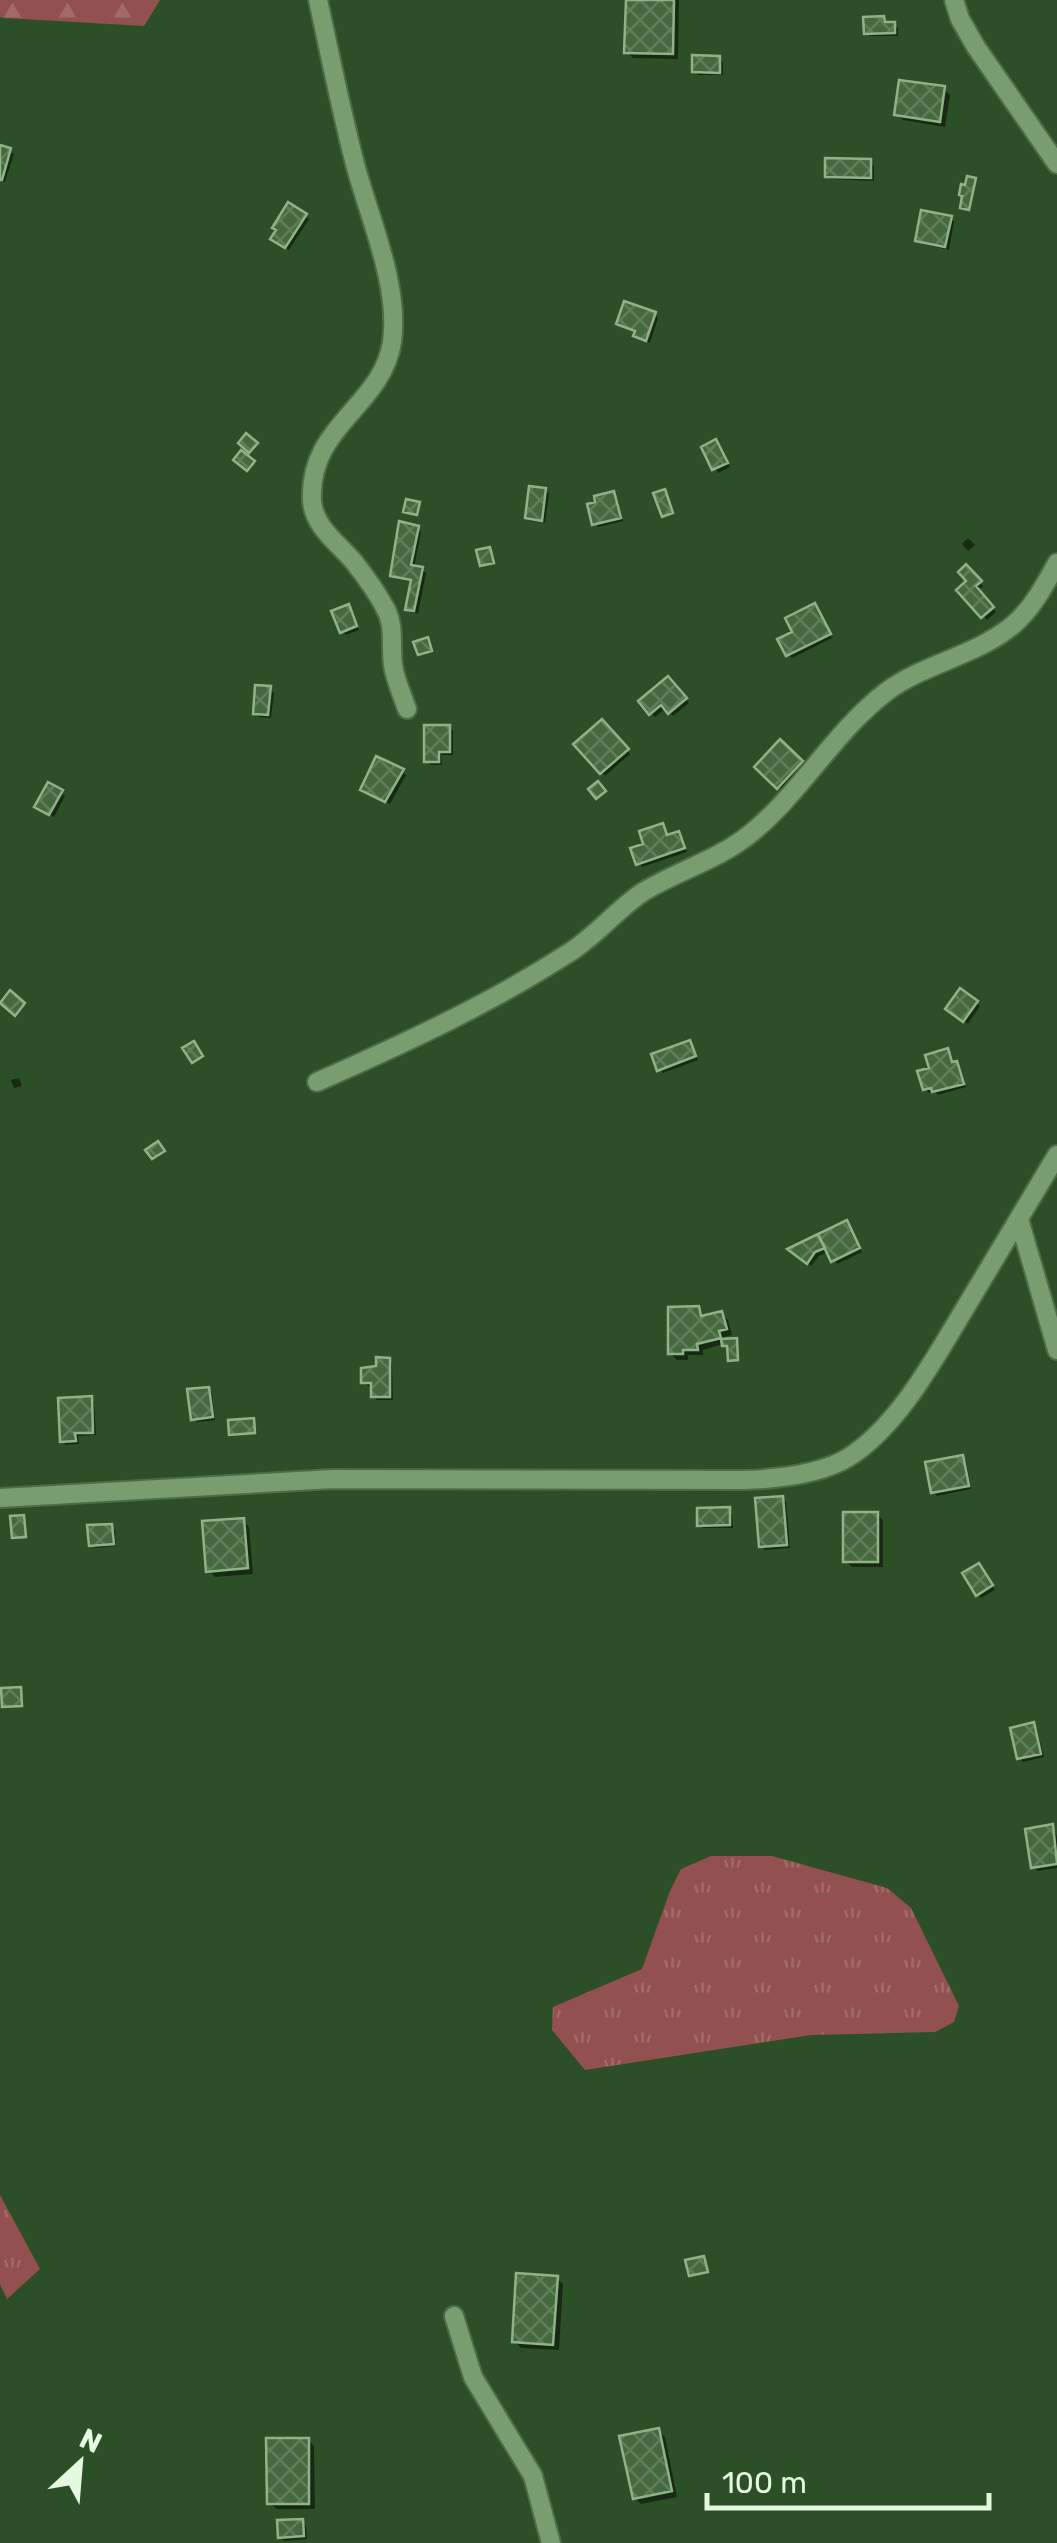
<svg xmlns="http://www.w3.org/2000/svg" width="1057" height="2543" font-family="Rubik,sans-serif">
	<defs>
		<pattern id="grass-tufts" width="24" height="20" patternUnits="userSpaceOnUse" patternTransform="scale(2.5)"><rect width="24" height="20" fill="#935050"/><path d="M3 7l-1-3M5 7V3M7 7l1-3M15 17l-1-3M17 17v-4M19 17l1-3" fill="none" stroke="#a26a69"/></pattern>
		<pattern id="forest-firs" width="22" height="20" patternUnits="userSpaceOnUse" patternTransform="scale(2.5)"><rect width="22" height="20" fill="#935050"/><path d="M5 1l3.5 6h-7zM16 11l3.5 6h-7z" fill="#a26a69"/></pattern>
		<pattern id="building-cross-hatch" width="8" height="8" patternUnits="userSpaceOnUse" patternTransform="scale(2.5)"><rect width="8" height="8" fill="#45683f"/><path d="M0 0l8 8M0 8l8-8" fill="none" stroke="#607e5a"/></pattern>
	</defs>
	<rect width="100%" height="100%" fill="#2d4f27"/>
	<path fill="url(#grass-tufts)" d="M711,1856h61l115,32 24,20 48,98 -5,16 -19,10 -124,3 -226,35 -33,-40 1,-23 89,-38 28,-78 11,-22z
		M0,2195l40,74 -33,30 -7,-15z"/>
	<path fill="url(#forest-firs)" d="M0,0h160l-16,26 -139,-8 -5,-1z"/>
	<path fill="#0007" d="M628,0h51l-1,59 -45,-1 -6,-6z
		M883,19l15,9v8h-28l-4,-3z
		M719,58l4,4v13h-25l-4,-4z
		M943,89l7,6 -5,32 -42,-7 -6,-6z
		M0,147l14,7 -9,28 -5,-1z
		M870,162l4,4v15l-43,-2 -4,-3z
		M305,216l4,3 -20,31 -12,-8z
		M951,218l3,4 -5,28 -27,-6 -4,-4z
		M655,314l3,4 -8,25 -11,-4 -3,-3 1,-4 -18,-8z
		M716,442l14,25 -12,6 -14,-25z
		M545,490l4,4 -4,29 -14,-2 -4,-3z
		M613,494l4,3 6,24 -25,6 -4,-4z
		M417,528l4,4 -7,36 8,2 4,3 -8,41 -10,-5 5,-27 -16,-3 -4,-4z
		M968,538l7,7 -7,6 -6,-7z
		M966,568l17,18 -5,5 18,21 -9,8 -27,-30 9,-9z
		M348,607l11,23 -13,5 -4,-4z
		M818,610l14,28 -40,20 -4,-3 8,-22z
		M668,679l21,24 -16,13 -7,-8 -11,9 -14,-16z
		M270,689l4,4 -3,25 -12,-1 -4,-4z
		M602,722l28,32 -25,22 -28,-32z
		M449,727l4,4v24h-12l1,10h-11l-4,-4z
		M780,743l25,24 -23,23 -25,-24z
		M402,772l4,3 -16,29 -27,-14z
		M49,785l16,11 -11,21 -13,-7z
		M662,826l6,11 11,-3 3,3 5,15 -45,15 -4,-4 9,-18z
		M977,1003l3,3 -12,18 -16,-12z
		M690,1043l8,17 -35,13 -3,-4z
		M948,1051l6,13 6,3 6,20 -28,8 -3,-4 -6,2 -4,-4 7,-19z
		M19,1078l3,8 -8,2 -3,-8z
		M850,1227l12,25 -25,12 -8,-13 -10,5 -8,10 -20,-16z
		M698,1309l7,9 16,-4 7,6 4,15 -8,2 1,4 12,1 1,19 -8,-1 -1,-14 -6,-2 -20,6v5h-15v5h-11l-7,-7z
		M389,1360l3,4 1,36h-16l-4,-4v-10h-5l-4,-4z
		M209,1389l3,4 3,27 -18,2 -4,-4z
		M91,1399l3,4 2,32 -18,1 1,8 -13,1 -4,-4z
		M962,1458l4,3 5,28 -34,7 -4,-4z
		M782,1498l4,4 4,46 -25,2 -4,-4z
		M729,1510l3,4 1,14h-30l-3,-4z
		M877,1514l6,6v47h-31l-6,-6z
		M243,1521l6,6 4,47 -38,3 -6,-7z
		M111,1526l4,4 1,16 -21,2 -3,-3z
		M983,1570l12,20 -14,8 -3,-4z
		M1033,1725l4,4 7,28 -21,5 -4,-4z
		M1052,1827l5,9v32l-20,3 -3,-4z
		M556,2278l7,6 -4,66 -38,-2 -7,-7z
		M658,2431l7,6 12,60 -36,7 -6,-6z
		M308,2440l6,6 1,63h-39l-6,-6z
		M302,2522l4,4 1,13 -23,2 -4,-4z"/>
	<path fill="url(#building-cross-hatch)" stroke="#8db387" stroke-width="2.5" d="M626,0h48l-1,54 -49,-1z
		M884,16l1,6h10v11l-31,1 -1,-17z
		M692,55l28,1v17l-28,-1z
		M899,80l46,6 -5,36 -46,-7z
		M0,145l11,3 -9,32h-2z
		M825,158l46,1v19l-46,-1z
		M967,176l9,2 -7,32 -9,-2 2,-12 -3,-1 2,-11 4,1z
		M288,202l19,12 -22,34 -15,-9 6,-9 -4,-2z
		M921,210l31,6 -7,31 -30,-6z
		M624,301l32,11 -10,29 -13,-5 2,-5 -19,-7z
		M246,433l12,10 -9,10 -11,-10z
		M716,439l12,24 -16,7 -11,-23z
		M241,450l14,11 -8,10 -14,-11z
		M529,486l17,2 -4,33 -17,-3z
		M665,489l8,24 -11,4 -9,-24z
		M614,491l7,27 -29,7 -5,-21 8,-2 -1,-6z
		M406,499l14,3 -3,13 -14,-3z
		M399,521l20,5 -8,39 12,2 -9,44 -9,-1 6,-30 -21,-4z
		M490,547l4,16 -14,3 -4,-16z
		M966,564l16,17 -6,5 18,21 -13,11 -25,-28 10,-9 -8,-9z
		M815,603l16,31 -45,22 -9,-17 15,-7 -7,-14z
		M349,604l8,22 -17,7 -9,-22z
		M428,637l4,14 -14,4 -5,-13z
		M668,676l19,22 -19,16 -7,-9 -12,10 -11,-14z
		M255,685l16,1 -3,29 -15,-1z
		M602,719l27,30 -29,25 -27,-30z
		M424,725h26v27h-11v10h-15z
		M780,739l23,22 -26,28 -23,-22z
		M376,756l28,13 -19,33 -25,-12z
		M598,781l8,10 -10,8 -8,-10z
		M48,782l15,8 -14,25 -15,-8z
		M663,823l4,12 12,-4 6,17 -49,17 -6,-17 13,-4 -4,-13z
		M960,988l18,13 -15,21 -18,-13z
		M10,990l15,13 -10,13 -15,-13z
		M690,1040l6,16 -39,15 -6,-17z
		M194,1041l9,15 -11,7 -10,-15z
		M948,1048l4,14 5,-1 7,23 -32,8 -1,-4 -8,2 -6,-19 12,-3 -4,-13z
		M158,1141l7,10 -13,8 -7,-9z
		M847,1220l13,28 -29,14 -13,-28z
		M818,1234l7,14 -10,4 -8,12 -20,-15z
		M699,1306l2,10 21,-5 5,18 -8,2 2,7 -24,6 1,6h-15v4h-15v-47z
		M737,1338l1,22 -10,1 -1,-15h-5l-1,-7z
		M376,1357l14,1v39h-19v-14h-10v-15l15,-2z
		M209,1387l4,30 -22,3 -4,-31z
		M92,1396l1,37h-18l1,8 -16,1 -2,-44z
		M254,1418l1,15 -26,2 -1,-15z
		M963,1455l6,31 -38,7 -6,-31z
		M783,1496l4,49 -28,2 -4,-49z
		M730,1507v18l-33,1v-18z
		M843,1512h35v50h-35z
		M24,1515l2,22 -14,1 -2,-22z
		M244,1518l4,50 -42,4 -4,-51z
		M112,1524l2,20 -25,2 -2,-21z
		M979,1563l14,22 -17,11 -14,-23z
		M21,1687l1,19 -20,1 -1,-19z
		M1034,1722l7,32 -24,5 -7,-31z
		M1053,1824l4,40 -26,4 -6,-39z
		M704,2256l4,16 -19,4 -4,-16z
		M516,2273l42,3 -5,69 -41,-3z
		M659,2428l13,63 -39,8 -14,-63z
		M266,2438h43v66h-42z
		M303,2519l1,17 -26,2 -1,-18z"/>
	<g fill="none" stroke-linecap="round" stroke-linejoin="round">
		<g stroke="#4e6b48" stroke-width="22">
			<path id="minor" d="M318,0c12,55 23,110 37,164 14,53 45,122 37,178 -10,65 -84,83 -80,159 2,26 26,42 42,61 11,14 22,29 30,44 12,20 6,38 9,59 2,15 9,29 14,44
				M954,0l6,19 16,28 81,117
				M317,1082c86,-38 171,-77 250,-128 28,-17 49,-44 76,-62 34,-21 75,-32 107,-58 51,-41 84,-102 136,-142 39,-29 90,-36 127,-67 19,-16 32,-40 44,-62
				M1019,1219l38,131
				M0,1498l333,-19 411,1c32,-1 78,-6 105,-23 52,-33 89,-105 121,-157 29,-48 58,-96 87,-145
				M454,2316l19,61 60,99 18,67"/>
		</g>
		<use href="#minor" stroke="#789d71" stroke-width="18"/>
	</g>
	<g transform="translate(80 2463) rotate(26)" stroke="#2d4f27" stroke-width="8" paint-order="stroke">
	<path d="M0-8L18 38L0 25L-18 38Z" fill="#e5f9e1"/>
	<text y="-15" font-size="28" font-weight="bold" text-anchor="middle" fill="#e5f9e1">N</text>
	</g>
	<path d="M707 2493v15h282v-15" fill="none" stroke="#e5f9e1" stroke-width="5"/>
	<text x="722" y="2493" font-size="30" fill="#e5f9e1" stroke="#2d4f27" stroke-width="8" paint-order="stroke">100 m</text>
</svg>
